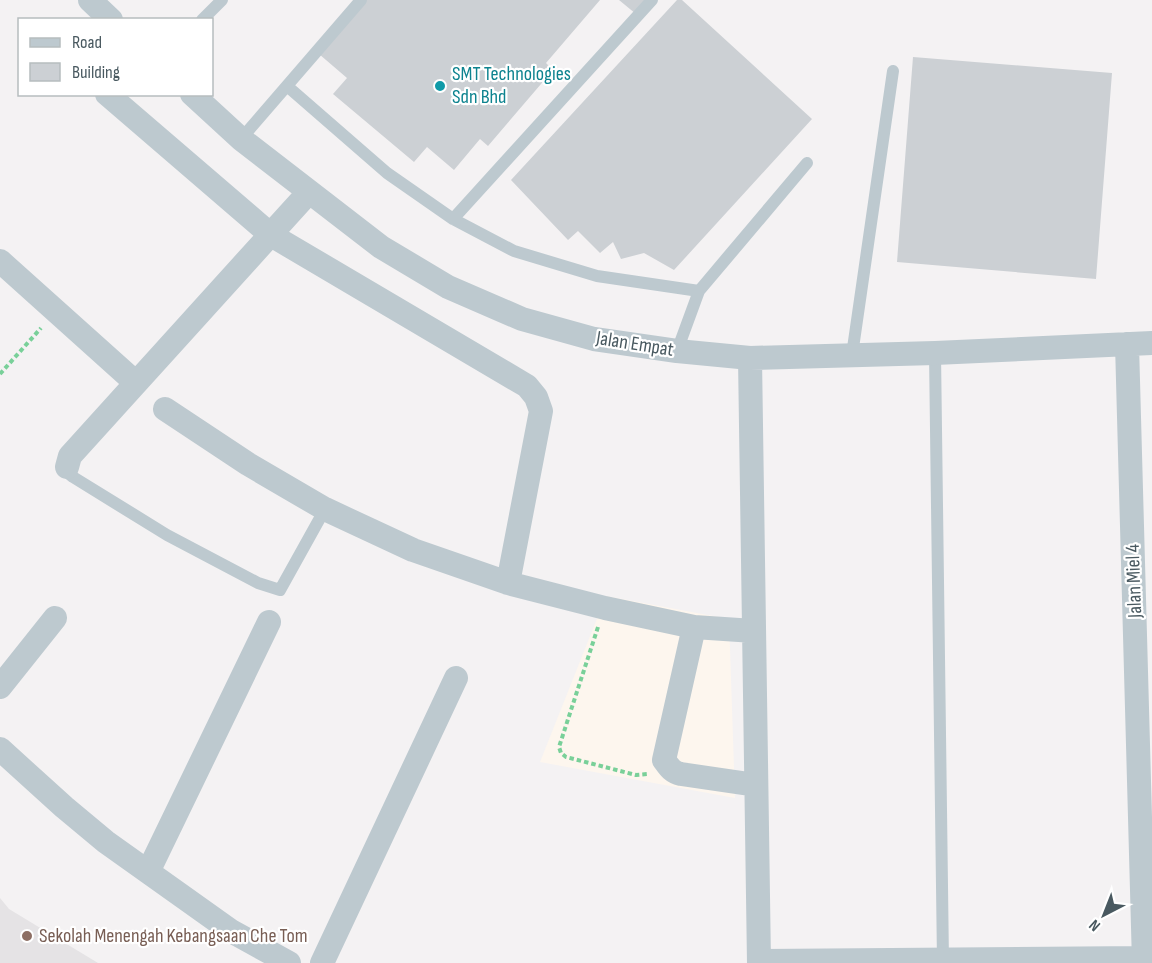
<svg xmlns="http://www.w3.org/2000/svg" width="1152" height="963" font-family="'Sofia Sans Condensed',sans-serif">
	<rect width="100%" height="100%" fill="#f4f2f3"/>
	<path fill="#fdf6ee" d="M606,596l123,23 6,179 -195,-36z"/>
	<path fill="#e5e3e5" d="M0,898l9,11 89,54h-98z"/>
	<path fill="#ccd0d4" d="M366,0h234l-54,63 7,7 -65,76 -8,-7 -26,31 -27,-23 -13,15 -81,-68 14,-16 -28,-24z
		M619,0h29l-12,14z
		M677,0h5l130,119 -138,151 -30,-17 -23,6 -8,-17 -13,11 -22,-22 -10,9 -57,-60z
		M913,57l199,16 -16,206 -199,-17z"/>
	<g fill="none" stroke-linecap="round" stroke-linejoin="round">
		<path stroke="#79d099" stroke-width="4" stroke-dasharray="4.5 3" stroke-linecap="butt" d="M0,374l41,-46
			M598,627l-39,120 2,6 5,4 70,18 12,-1"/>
		<path stroke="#bdc9cf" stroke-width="12" d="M202,20l20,-20
			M287,86l100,87 66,46 61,32 83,25 102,15
			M241,139l120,-139
			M453,219l199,-219
			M677,351l22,-60 108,-128
			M935,353l8,609
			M852,355l41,-284
			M67,467l1,6 5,4 94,58 91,48 22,7 45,-81"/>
		<path stroke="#bdc9cf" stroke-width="24" d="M90,0l21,20
			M107,94l164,141 256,151 9,11 5,14 -33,172
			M192,94l49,45 140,108 67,40 74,32 72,20 83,12 73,7 185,-5 217,-10
			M0,261l136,122
			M1127,344l17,619
			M750,358l9,605
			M165,409l83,55 77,45 88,41 95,33 97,25 89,19 60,4
			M67,467l3,-11 239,-264
			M694,627l-30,133c5,7 8,12 17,14l75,11
			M0,687l55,-69
			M0,749l64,58 42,35 125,89 58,32
			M148,872l121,-250
			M759,961l385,-3
			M322,963l134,-285"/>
	</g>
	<circle fill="#0f9aa8" stroke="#fff" stroke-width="2" cx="440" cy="86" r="6"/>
	<circle fill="#8d6e63" stroke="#fff" stroke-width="2" cx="27" cy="936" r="6"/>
	<g text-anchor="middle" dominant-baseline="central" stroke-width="4.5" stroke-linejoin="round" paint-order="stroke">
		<g font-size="20" fill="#0d838f" stroke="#fff" text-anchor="start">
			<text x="452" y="74">SMT Technologies<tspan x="452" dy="23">Sdn Bhd</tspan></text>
		</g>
		<g font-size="20" fill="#495960" stroke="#fff">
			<text transform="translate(635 344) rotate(9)">Jalan Empat</text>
			<text transform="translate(1134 581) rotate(-92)">Jalan Miel 4</text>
		</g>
		<g font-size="20" fill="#785e54" stroke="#fff" text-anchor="start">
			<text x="39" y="936">Sekolah Menengah Kebangsaan Che Tom</text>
		</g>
	</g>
	<rect x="18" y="18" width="195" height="78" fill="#ffffff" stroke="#b6bdbf" stroke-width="1.5"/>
	<rect x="30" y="38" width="30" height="9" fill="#bdc9cf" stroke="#b6bdbf" stroke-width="1.5"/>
	<text x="72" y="48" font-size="18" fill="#495960">Road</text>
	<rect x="30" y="63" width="30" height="18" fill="#ccd0d4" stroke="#b6bdbf" stroke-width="1.5"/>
	<text x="72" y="78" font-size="18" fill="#495960">Building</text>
	<g transform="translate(1104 915) rotate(222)" stroke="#ffffff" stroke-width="4.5" paint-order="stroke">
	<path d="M0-4.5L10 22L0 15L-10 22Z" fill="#495960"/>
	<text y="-9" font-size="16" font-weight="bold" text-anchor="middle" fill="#495960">N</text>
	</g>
</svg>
